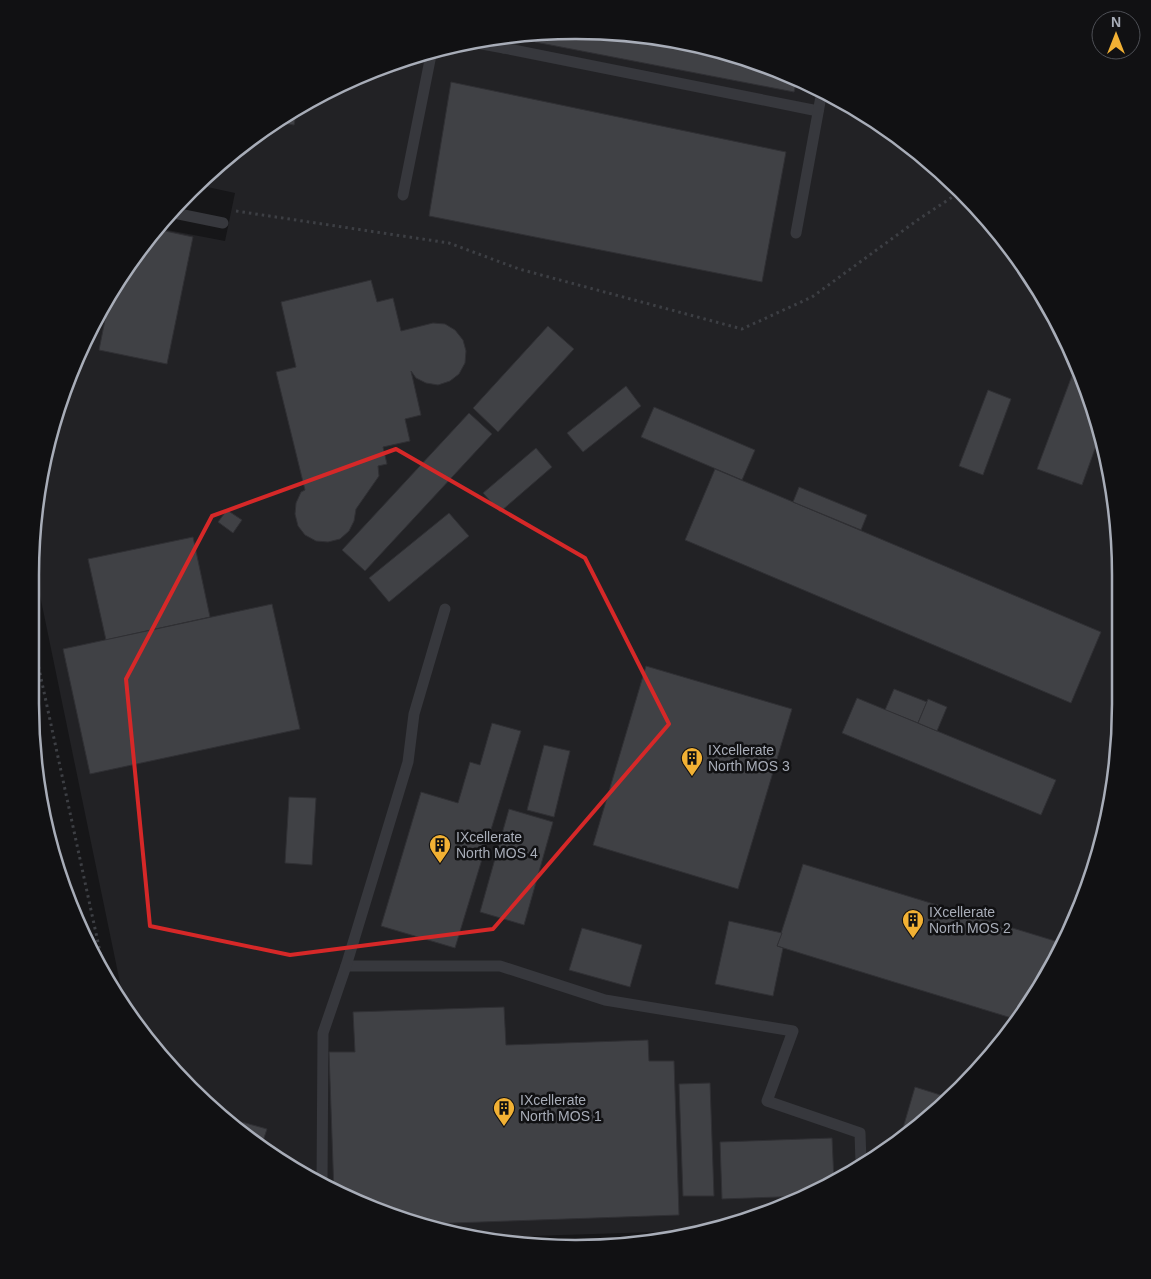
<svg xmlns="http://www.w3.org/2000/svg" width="1151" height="1279" viewBox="0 0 1151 1279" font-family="Arial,sans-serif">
<rect width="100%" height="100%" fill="#161618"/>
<path fill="#222225" d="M540,31L647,35L751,59L848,103L935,166L1008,244L1065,334L1102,435L1120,540V739L1102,845L1065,945L1008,1036L935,1114L817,1193L718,1230L467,1238L334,1193L243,1136L143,1036L125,1007L36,576L40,469L59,400L103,303L157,228L225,241L235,193L198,185L244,143L334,86L435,49Z"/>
<g fill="#404145" stroke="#303034">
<path d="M540,31L647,35L751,59L797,80L794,92L535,42L536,32Z"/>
<path d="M451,82L786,152L762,282L429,216Z"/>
<path d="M297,109L294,125L277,122Z"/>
<path d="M911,148L928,160L909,155Z"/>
<path d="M156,229L193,237L167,364L99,350L107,310L100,309L103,303Z"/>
<path d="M371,280L377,302L393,298L401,331L433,323L445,324L455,330L463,340L466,351L465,363L459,374L450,381L438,385L426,383L416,378L411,371L421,415L405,419L410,441L383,447L387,464L378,466L379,476L356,509L354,521L349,531L340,539L328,542L316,541L305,535L298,526L295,514L296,503L301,492L305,490L276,372L296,367L281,302Z"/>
<path d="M548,326L574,349L498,432L473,408Z"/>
<path d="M1076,365L1101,432L1082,485L1037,469Z"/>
<path d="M626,386L641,406L583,452L567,433Z"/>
<path d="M988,390L1011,399L983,475L959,466Z"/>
<path d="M654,407L755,450L742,480L641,437Z"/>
<path d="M469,413L492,434L365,571L342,550Z"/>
<path d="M536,448L552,467L500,512L483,493Z"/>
<path d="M715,469L1101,632L1071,703L685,540Z"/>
<path d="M799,487L867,515L861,530L793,502Z"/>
<path d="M227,510L242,520L233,533L218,522Z"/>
<path d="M449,513L469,536L389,602L369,578Z"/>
<path d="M193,537L210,617L106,640L88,559Z"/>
<path d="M272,604L300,729L90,774L63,649Z"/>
<path d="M646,666L792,709L738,889L593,845Z"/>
<path d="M894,689L927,702L918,723L885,710Z"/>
<path d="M857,698L1056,780L1041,815L842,733Z"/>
<path d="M928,699L947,707L937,731L918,723Z"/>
<path d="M492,723L521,731L455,948L381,926L421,792L458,803L470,762L480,765Z"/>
<path d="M544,745L570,751L554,817L527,810Z"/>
<path d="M289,797L316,798L312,865L285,863Z"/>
<path d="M509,809L553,822L524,925L480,912Z"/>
<path d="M803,864L1065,944L1018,1020L894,982L777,946Z"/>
<path d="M729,921L782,933L777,946L783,948L773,996L715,984Z"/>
<path d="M582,928L642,945L630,987L569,970Z"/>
<path d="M504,1007L506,1045L648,1040L649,1061H674L679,1215L425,1224L334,1193L329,1052H355L353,1012Z"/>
<path d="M710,1083L714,1196H683L679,1084Z"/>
<path d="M915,1087L950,1098L935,1114L911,1130L903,1128Z"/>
<path d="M224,1117L267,1129L261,1147L243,1136Z"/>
<path d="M832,1138L834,1181L817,1193L807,1196L722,1199L720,1142Z"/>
</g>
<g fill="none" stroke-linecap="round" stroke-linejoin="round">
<g stroke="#3d3f44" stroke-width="3" stroke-dasharray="2.5 4" stroke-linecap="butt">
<path d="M236,211L449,243L519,269L742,329L812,297L919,219L960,192"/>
<path d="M33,641L105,975"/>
</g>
<g stroke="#37383d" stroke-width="11">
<path d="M506,37L504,48L818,111"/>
<path d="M471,42L504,48"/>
<path d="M403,195L432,50"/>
<path d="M169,212L223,223"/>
<path d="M796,233L822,91"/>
<path d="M346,966H500L605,1000L793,1031L767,1101L860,1133L861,1163"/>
<path d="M322,1185L323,1033L346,966L408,762L414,714L445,609"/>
</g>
</g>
<path fill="none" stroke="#d62828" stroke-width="4" stroke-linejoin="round" d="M396,449L585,558L669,724L493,929L290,955L150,926L126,679L212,516Z"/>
<defs>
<g id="building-pin" transform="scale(1.125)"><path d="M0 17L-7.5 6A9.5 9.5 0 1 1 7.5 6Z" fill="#f2b134" stroke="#111113"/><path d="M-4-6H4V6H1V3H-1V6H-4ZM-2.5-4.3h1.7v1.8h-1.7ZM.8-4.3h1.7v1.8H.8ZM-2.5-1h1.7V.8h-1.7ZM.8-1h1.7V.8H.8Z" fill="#111"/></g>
</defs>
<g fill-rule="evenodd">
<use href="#building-pin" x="692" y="758"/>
<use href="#building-pin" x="440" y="845"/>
<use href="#building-pin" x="913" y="920"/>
<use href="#building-pin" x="504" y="1108"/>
</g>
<g text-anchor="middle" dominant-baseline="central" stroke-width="5" stroke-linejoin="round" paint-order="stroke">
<g font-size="14" fill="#a8adb8" stroke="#111113" text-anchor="start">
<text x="708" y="750">IXcellerate<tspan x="708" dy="16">North MOS 3</tspan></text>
<text x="456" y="837">IXcellerate<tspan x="456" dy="16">North MOS 4</tspan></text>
<text x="929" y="912">IXcellerate<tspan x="929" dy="16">North MOS 2</tspan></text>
<text x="520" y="1100">IXcellerate<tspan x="520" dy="16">North MOS 1</tspan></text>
</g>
</g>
<path d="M0 0H1151V1279H0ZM575 39H576A536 536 0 0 1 1112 575V704A536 536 0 0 1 576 1240H575A536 536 0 0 1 39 704V575A536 536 0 0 1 575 39Z" fill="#111113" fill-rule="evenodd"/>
<path fill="none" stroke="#a8adb8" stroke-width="2.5" d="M575 39H576A536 536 0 0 1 1112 575V704A536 536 0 0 1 576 1240H575A536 536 0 0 1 39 704V575A536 536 0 0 1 575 39Z"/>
<g transform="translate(1116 35)"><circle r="24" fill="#111113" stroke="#4d4f55"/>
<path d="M0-4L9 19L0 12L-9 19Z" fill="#f2b134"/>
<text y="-8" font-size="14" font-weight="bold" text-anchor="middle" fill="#a8adb8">N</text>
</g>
</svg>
